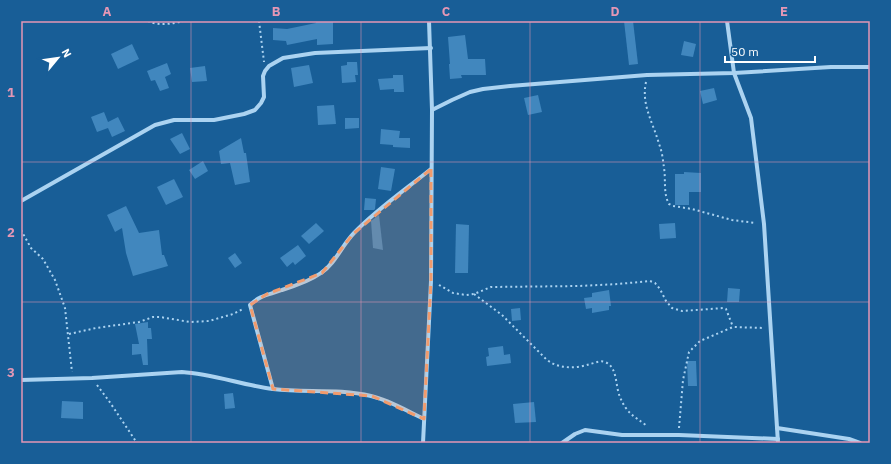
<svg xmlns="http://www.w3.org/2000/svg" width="891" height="464" viewBox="0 0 891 464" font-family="'IBM Plex Sans',sans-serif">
<rect width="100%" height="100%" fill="#185e97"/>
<g fill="#4187be">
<path d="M316,21H333V44L317,45V39L287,45L286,41L273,40V28L287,29L316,23Z"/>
<path d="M624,21H633L638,64L629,65Z"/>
<path d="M465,35L468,59H485L486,75H461L462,78L450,79L449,64H450L448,37Z"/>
<path d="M684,41L696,44L693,57L681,55Z"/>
<path d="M132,44L139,59L118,69L111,54Z"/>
<path d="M347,62H357L358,75H355L356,82L342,83L341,66L347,65Z"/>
<path d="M167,63L171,74L165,77L169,88L160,91L155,80L151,81L147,71Z"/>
<path d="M309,65L313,83L294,87L291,68Z"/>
<path d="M205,66L207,81L192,82L190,68Z"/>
<path d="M393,75H403L404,92H394V89L380,90L378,79L393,78Z"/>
<path d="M714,88L717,100L703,104L700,91Z"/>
<path d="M538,95L542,112L528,115L524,98Z"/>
<path d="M334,105L336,124L318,125L317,106Z"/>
<path d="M104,112L108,122L118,117L125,131L112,137L108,128L97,132L91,117Z"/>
<path d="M345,118H359V128L345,129Z"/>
<path d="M381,129L400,131L399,138H410V148L393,147V145L380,144Z"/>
<path d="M182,133L190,149L180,154L170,139Z"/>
<path d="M241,138L244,153H246L250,182L235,185L230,163L221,164L219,151Z"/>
<path d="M203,161L208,171L195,179L189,170Z"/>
<path d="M381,167L395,169L391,191L378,189Z"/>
<path d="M684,172L701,173V192H689V205H675V174H684Z"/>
<path d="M174,179L183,197L166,205L157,187Z"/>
<path d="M365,198L376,199L375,209L374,210H364Z"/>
<path d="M126,206L139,233L159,230L162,255H164L168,266L133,276L126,253L122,228L115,232L107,215Z"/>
<path d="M379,215L383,250L373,248L371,221Z"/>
<path d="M316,223L324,231L309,244L301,236Z"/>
<path d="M675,223L676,238L660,239L659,224Z"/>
<path d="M456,224L469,225L468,273H455Z"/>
<path d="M298,245L306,256L295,265L293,262L287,267L280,258Z"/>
<path d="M235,253L242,263L235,268L228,258Z"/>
<path d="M728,288L740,289L739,302H727Z"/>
<path d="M609,290L611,306H609V310L592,313V308L586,309L584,298L592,297V293Z"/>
<path d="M520,308L521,320L512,321L511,309Z"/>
<path d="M148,322V328H151L152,339H147L148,365H143L141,354L132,355V344H139L135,324Z"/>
<path d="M503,346L504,355L510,354L511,363L487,366L486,357L489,356L488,348Z"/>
<path d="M687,361H696L697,386H688Z"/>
<path d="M233,393L235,408L225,409L224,394Z"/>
<path d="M62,401L83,402V419L61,418Z"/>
<path d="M534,402L536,422L515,423L513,404Z"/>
</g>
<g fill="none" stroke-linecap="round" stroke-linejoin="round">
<g stroke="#abd3f1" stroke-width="2" stroke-dasharray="2 3" stroke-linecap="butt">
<path d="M148,21C157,26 173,24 183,21"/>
<path d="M259,21L264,62"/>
<path d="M646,82C641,105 653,122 659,144C662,151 663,160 664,168C666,180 663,193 669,204L673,206L692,209L732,220L756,223"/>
<path d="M21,230L31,248L43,259L55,280L65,308L72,372"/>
<path d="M439,285L453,293L466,295L474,294L491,287L579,286L618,284L650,281L655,283L660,289L666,301L672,308L682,311L724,308L726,309L733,327"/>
<path d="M474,294L502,315L546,359C557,369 576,369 590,364C595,363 600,360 605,362C618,367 615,386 620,397C627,414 634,416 647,426"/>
<path d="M69,334L96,328L139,322L153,317H160L190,322L209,321L233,314L243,309"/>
<path d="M97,385L109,401L137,443"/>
<path d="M679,428L683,380L689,352L700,341L733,327L764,328"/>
</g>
<g stroke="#abd3f1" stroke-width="4">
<path d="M727,21L734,73L751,118L764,224L778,443"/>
<path d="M432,110L452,100L470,92L483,89L510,86L647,75L734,73L831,67H870"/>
<path d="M21,201L155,125L174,120H214L244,114L255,110L261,103L264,97L263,76L265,71L269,66L283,58L315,53L431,48"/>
<path d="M21,380L92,378L182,372C213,374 242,385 273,389C305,393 338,388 371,396C389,400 407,411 424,419"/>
<path d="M273,389L250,305C260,295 269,295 282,290C295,286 310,281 321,273C336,263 342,245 354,233C377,209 405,190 431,169"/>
<path d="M777,428L849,439L860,443"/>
<path d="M423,443L431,281L432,110L429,21"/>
<path d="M562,443L575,434L585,430L622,435H679L778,439"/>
</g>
</g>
<path fill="#f19b6d" fill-opacity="0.2" stroke="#f19b6d" stroke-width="3" stroke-dasharray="8 5" stroke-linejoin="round" d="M431,169V281L424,419L372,396L273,389L250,305L267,294L322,273L353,234Z"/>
<path fill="none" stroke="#e497b5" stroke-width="1" stroke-opacity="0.55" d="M191,21V443M361,21V443M530,21V443M700,21V443M21,162H870M21,302H870"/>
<rect width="891" height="464" fill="none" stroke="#185e97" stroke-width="44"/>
<g transform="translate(58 58) rotate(61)" stroke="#185e97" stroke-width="3" paint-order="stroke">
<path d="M0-3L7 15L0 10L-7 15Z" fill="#ffffff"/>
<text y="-6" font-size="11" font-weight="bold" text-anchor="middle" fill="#ffffff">N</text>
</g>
<path d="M725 56v6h90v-6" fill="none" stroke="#ffffff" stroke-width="2"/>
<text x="731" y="56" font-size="12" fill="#ffffff" stroke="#185e97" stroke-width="3" paint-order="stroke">50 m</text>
<rect x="22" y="22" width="847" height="420" fill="none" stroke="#e497b5" stroke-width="1.5"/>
<g font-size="13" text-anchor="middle" font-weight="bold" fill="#e497b5">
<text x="107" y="16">A</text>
<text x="276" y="16">B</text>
<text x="446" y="16">C</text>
<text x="615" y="16">D</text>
<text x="784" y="16">E</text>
<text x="11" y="97">1</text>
<text x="11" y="237">2</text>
<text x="11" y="377">3</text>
</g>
</svg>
